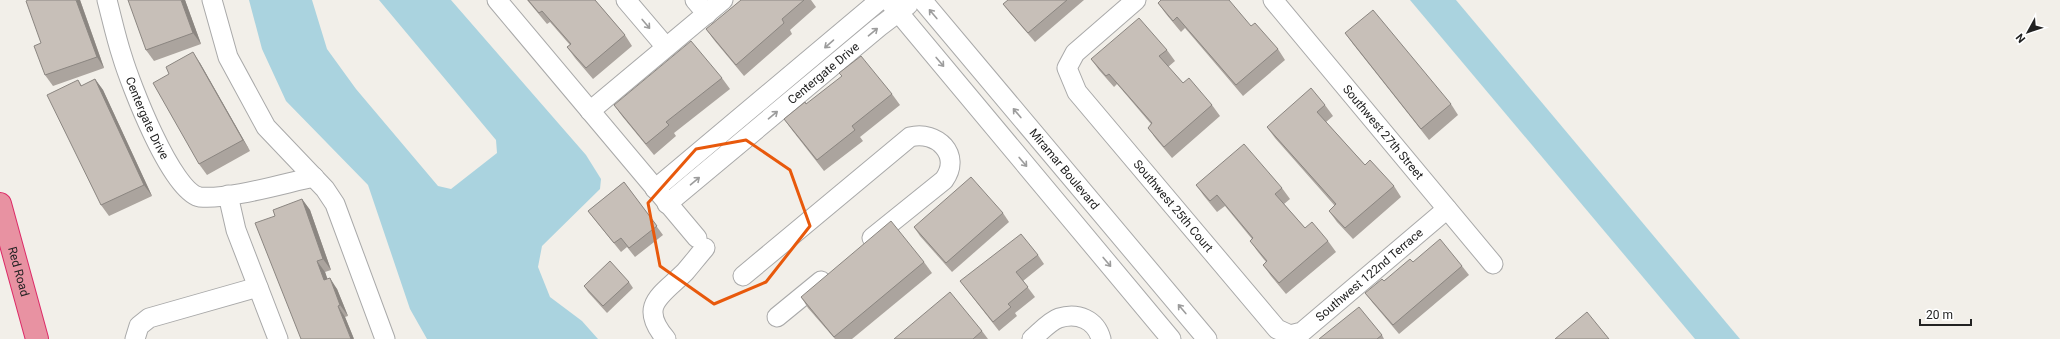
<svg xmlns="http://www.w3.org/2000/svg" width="2060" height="339" viewBox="0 0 2060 339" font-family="Roboto,sans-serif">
<rect width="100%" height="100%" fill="#f2efe9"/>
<g fill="#aad3df">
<path d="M249,0H312L327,49L356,89L438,186L451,189L497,153L496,140L379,0H451L586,155L601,179L600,189L542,246L538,267L550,297L582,321L598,339H427L410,309L368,185L286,101L262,49Z"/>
<path d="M1410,0H1456L1740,339H1695Z"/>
</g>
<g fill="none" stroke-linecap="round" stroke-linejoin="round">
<g stroke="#a9a9a9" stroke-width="21">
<g id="minor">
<path id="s1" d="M107,0C112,19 116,38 122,56C130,83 172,193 200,197C228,200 285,183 314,177"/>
<path d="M212,0L228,57L266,127L325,189L335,204L385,339"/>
<path d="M497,0L697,238"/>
<path d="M626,0L666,47"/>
<path d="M695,0L707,14"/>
<path d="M888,0L1171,339"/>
<path id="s2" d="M922,0L1207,339"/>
<path id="s3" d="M1136,0L1075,53L1067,68L1077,92L1277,329L1290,335L1302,332L1447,209"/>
<path id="s4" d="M1273,0L1493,264"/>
<path d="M590,111L723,0"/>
<path d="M655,189L880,0"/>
<path d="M228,195L236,230L278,339"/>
<path id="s5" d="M667,204L879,27L908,5"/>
<path d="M743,276L910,137C937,130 962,155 944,180L872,238"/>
<path d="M777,317L821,281"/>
<path d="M135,339L139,326L149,318L258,287"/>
<path d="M666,339C637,305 662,295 685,272C692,264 698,256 705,248"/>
<path d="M1032,339C1040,332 1050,321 1059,318C1078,312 1096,320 1101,339"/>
</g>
</g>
<g stroke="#dc2a67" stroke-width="24">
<g id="highway">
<path id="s6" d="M0,204L37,339"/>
</g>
</g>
<use href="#minor" stroke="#fff" stroke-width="19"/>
<use href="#highway" stroke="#e892a2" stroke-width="22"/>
</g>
<g fill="#aba49e">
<path d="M80,0L104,68L53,86L45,75L41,43Z"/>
<path d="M185,0L201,44L154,61L146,50Z"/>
<path d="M527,0H595L625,35L632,46L593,79L575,58L567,47L570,45L550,22L547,24Z"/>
<path d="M741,0H811L816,7L790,30L792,34L744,76L714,40L706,29Z"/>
<path d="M1008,0H1084L1035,42L1010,13L1003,4Z"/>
<path d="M1158,3L1251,26L1278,49L1285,60L1243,96L1185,28L1181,32L1166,14Z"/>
<path d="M1345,33L1451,104L1458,115L1429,140L1353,44Z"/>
<path d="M1167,50L1175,61L1168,67L1183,83L1212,105L1220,116L1172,158L1156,139L1148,128L1151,124L1117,84L1114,87L1099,70L1091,59Z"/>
<path d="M200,63L250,151L207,175L199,164Z"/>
<path d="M722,78L730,89L674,133L676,136L654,155L622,116L614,105Z"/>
<path d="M95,79L103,90L152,196L109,216L101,205L78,80L82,86Z"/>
<path d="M892,94L900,105L860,137L863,141L824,171L792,130L784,119L806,104Z"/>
<path d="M1325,105L1333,116L1326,122L1365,165L1394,186L1401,197L1353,239L1337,222L1329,211L1335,206L1275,138L1267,127Z"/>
<path d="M624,182L663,235L635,257L627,247L621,252L595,220L588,211Z"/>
<path d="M1196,185L1282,188L1290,199L1284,204L1305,228L1328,241L1336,252L1286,294L1271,276L1263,265L1266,262L1258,252L1250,241L1252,239L1225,206L1217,212L1204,196Z"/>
<path d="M302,199L310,210L331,270L325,272L327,279L337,289L348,316L345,317L354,339L275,216Z"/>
<path d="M1003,213L1009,222L952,272L920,236L914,227Z"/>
<path d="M1038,255L1044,264L1023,281L1035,297L1015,313L1017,316L999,331L967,290L960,281Z"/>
<path d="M924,262L932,273L852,339H835L808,308L801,297Z"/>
<path d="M1413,262L1462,266L1469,275L1399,334L1372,302L1365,293Z"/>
<path d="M629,282L633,288L607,313L588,292L584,286Z"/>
<path d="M982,331L988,339H894Z"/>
<path d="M1382,335L1384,339H1319Z"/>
</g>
<g fill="#8b8681">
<path d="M76,0H80L104,68L97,57Z"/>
<path d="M181,0H185L201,44L193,33Z"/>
<path d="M193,52L200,63L250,151L243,140Z"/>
<path d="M95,79L103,90L152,196L144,185Z"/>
<path d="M302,199L310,210L331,270L323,259Z"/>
<path d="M317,261L325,272L332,291L324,280Z"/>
<path d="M330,278L337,289L348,316L340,305Z"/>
<path d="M338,306L345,317L354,339H351Z"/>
</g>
<g fill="#c7bfb8" stroke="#8b8681">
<path d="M28,0H76L97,57L45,75L34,46L41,43L26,1Z"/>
<path d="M128,0H181L193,33L146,50Z"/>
<path d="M528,0H595L625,35L586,68L567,47L571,44L542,11L539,13Z"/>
<path d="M741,0H804L782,19L784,23L736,65L706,29Z"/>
<path d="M1008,0H1067L1028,33L1003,4Z"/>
<path d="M1161,0H1229L1251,26L1255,23L1278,49L1236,85L1177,17L1173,21L1158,3Z"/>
<path d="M1373,10L1451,104L1421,129L1345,33Z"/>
<path d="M1139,18L1167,50L1159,56L1183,83L1189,78L1212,105L1164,147L1148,128L1152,123L1109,74L1106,76L1091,59Z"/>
<path d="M691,41L722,78L666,122L669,125L646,144L614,105Z"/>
<path d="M193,52L243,140L199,164L153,83L169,74L166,67Z"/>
<path d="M861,56L892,94L852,126L855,130L817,160L784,119L805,102L806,104L842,76L839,73Z"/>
<path d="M95,79L144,185L101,205L47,95L78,80L81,86Z"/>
<path d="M1311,88L1325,105L1317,112L1365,165L1370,160L1394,186L1345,228L1329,211L1336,204L1267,127Z"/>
<path d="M1244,144L1282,188L1275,194L1305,228L1312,222L1328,241L1279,283L1263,265L1267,261L1250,241L1253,238L1217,195L1210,201L1196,185Z"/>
<path d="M971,177L1003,213L946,263L914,227Z"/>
<path d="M624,182L657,226L629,248L621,238L614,243L588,211Z"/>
<path d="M302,199L323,259L317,261L324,280L330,278L340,305L338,306L351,339H301L255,223L275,216L273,210Z"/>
<path d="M891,221L924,262L834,337L801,297Z"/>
<path d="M1021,234L1038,255L1016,272L1028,287L1008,304L1011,307L993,322L960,281Z"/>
<path d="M1440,239L1462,266L1393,325L1365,293L1382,279L1384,281L1410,259L1413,262Z"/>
<path d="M610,261L629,282L603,306L584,286Z"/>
<path d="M950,292L982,331L973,339H894Z"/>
<path d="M1359,307L1382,335L1377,339H1319Z"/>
<path d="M1587,312L1609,339H1555Z"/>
</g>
<defs><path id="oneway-shaft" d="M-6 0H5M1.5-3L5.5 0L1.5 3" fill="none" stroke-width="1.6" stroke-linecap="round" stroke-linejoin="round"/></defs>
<g stroke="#9c9c9c">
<use href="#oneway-shaft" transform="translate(933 14) rotate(-130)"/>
<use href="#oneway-shaft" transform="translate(646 24) rotate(50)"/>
<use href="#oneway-shaft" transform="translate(873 32) rotate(-40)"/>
<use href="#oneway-shaft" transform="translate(829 44) rotate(139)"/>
<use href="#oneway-shaft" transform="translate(940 62) rotate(50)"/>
<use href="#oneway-shaft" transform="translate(1017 113) rotate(-130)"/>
<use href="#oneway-shaft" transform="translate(773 115) rotate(-40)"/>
<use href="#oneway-shaft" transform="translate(1023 162) rotate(50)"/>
<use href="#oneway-shaft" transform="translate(695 181) rotate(-40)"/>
<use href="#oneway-shaft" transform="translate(1107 262) rotate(50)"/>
<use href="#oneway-shaft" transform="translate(1182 309) rotate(-130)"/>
</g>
<path fill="none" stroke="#e8590c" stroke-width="3" stroke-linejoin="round" d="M746,140L790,170L810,226L766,282L714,304L660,266L648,203L696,149Z"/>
<g text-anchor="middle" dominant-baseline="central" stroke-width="3" stroke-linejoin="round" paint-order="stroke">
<g font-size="12" fill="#222" stroke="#fff">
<text stroke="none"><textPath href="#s5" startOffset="204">Centergate Drive</textPath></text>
<text stroke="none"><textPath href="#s1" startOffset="125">Centergate Drive</textPath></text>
<text stroke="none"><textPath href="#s4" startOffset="172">Southwest 27th Street</textPath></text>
<text stroke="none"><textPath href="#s2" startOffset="221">Miramar Boulevard</textPath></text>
<text stroke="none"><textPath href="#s3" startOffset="273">Southwest 25th Court</textPath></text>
<text stroke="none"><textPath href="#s6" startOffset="70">Red Road</textPath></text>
<text stroke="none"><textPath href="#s3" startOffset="549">Southwest 122nd Terrace</textPath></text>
</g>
</g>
<g transform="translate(2028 32) rotate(230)" stroke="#ffffff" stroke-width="3" paint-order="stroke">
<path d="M0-3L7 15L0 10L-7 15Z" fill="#222222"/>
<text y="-6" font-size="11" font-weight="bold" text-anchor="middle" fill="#222222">N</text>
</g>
<path d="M1920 319v6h51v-6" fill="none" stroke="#222222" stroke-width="2"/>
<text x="1926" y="319" font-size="12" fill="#222222" stroke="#ffffff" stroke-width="3" paint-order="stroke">20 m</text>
</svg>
